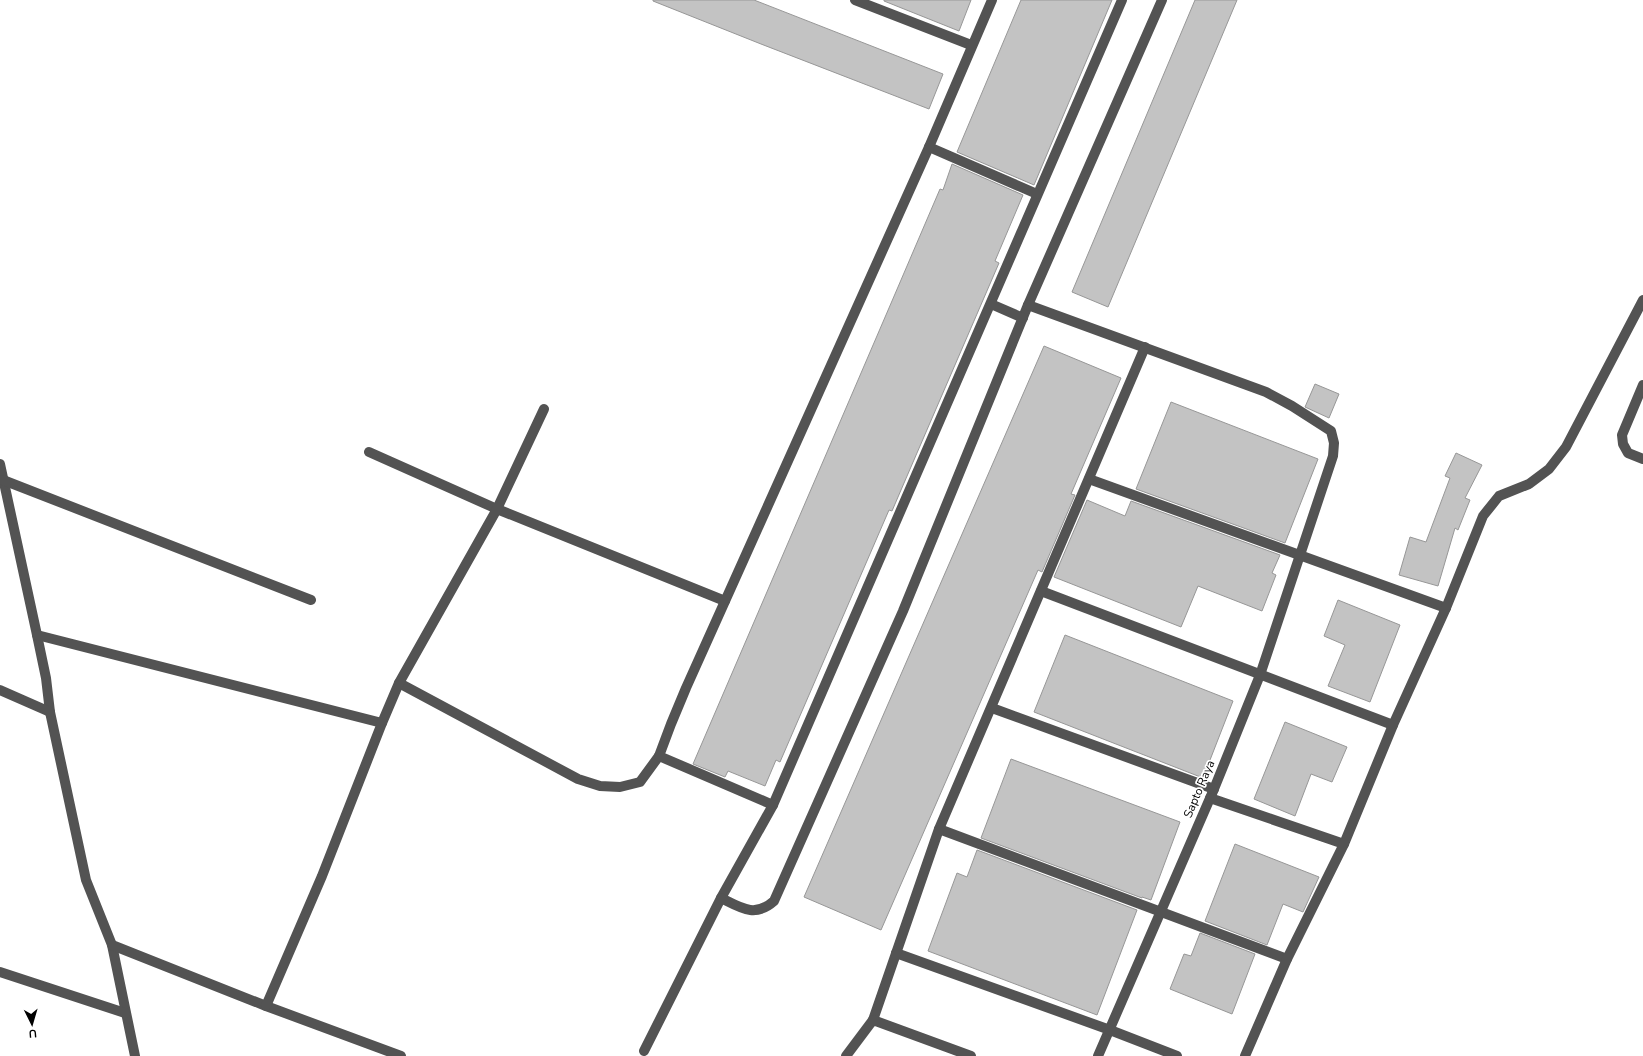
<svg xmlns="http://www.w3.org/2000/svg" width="1643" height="1056" viewBox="0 0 1643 1056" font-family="'Nunito Sans',sans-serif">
<rect width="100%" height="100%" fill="#fff"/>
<g fill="#c3c3c3" stroke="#979797">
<path d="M653,0H754L943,74L929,109L761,44L653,1Z"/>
<path d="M884,0H971L959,31L884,1Z"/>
<path d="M1021,0H1112L1034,185L957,152Z"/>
<path d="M1195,0H1237L1108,307L1072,292Z"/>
<path d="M952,164L1023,195L995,261L999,263L901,490L892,511L889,510L780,762L776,760L765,786L728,771L725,777L693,764L898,287L940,189L943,190Z"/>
<path d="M1044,346L1121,378L1071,494L1075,495L1042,572L1038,570L881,930L804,897Z"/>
<path d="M1315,384L1339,394L1329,418L1305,407Z"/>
<path d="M1171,402L1318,459L1285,543L1136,489Z"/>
<path d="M1456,453L1482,465L1465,498L1470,500L1458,530L1455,528L1438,586L1399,575L1410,537L1426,542L1450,478L1445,476Z"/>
<path d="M1087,500L1125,516L1131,501L1280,555L1272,573L1276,575L1262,611L1198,586L1181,627L1054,577Z"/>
<path d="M1338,600L1400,625L1370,702L1328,686L1345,645L1324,636Z"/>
<path d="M1065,635L1233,701L1203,778L1034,712Z"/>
<path d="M1285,722L1347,747L1332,782L1311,774L1295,816L1254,799Z"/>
<path d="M1011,759L1180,822L1151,900L1142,897V898L981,838Z"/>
<path d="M1235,844L1319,877L1303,912L1283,904L1267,945L1205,921Z"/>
<path d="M977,850L1137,910L1097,1015L928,951L957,873L967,877Z"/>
<path d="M1200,933L1255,954L1232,1014L1170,989L1184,954L1191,956Z"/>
</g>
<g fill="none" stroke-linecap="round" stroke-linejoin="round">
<g stroke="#535353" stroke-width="10">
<path d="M855,0L971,45"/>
<path d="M1122,0L773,805L721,898C741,908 755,918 774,901L903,611L1028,305L1162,0"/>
<path d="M929,147L1037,194"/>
<path d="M991,304L1023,318"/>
<path d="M1028,305L1266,392L1292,406L1331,431L1334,443L1333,456L1260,675L1214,789L1098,1056"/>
<path d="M1643,385L1622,435L1623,444L1628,453L1643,459"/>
<path d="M369,452L497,509L725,601"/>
<path d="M0,464L37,635L46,678L50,712L86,880L112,945L135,1056"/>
<path d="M1089,479L1446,608"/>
<path d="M3,480L311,600"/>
<path d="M1041,591L1393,725"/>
<path d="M37,635L382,723"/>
<path d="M399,683L578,779L600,786L620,787L640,782L659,756"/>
<path d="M0,690L50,712"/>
<path d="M992,708L1214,789"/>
<path d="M1210,798L1344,844"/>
<path d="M773,805L659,756L671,724L686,688L929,147L992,0"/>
<path d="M939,829L1287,959"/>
<path d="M112,945L266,1006L401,1056"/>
<path d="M896,953L1110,1030L1177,1056"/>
<path d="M0,972L125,1013"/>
<path d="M266,1006L322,876L382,723L399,683L497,509L544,409"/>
<path d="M873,1020L939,829L1145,347"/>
<path d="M644,1051L721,898"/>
<path d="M846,1056L873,1020L971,1056"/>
<path d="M1245,1056L1287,959L1344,844L1393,725L1446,608L1483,516L1499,496L1529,484L1549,469L1566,447L1643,300"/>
</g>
</g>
<g text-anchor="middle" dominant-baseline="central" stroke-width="3.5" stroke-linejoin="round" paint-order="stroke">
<g font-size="12" fill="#000" stroke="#fff">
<text transform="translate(1199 789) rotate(-67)">Sapto Raya</text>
</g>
</g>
<g transform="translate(32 1024) rotate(175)" stroke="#ffffff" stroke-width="3" paint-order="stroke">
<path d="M0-3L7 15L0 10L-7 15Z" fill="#000000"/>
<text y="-6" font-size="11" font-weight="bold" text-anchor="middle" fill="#000000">U</text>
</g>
</svg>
